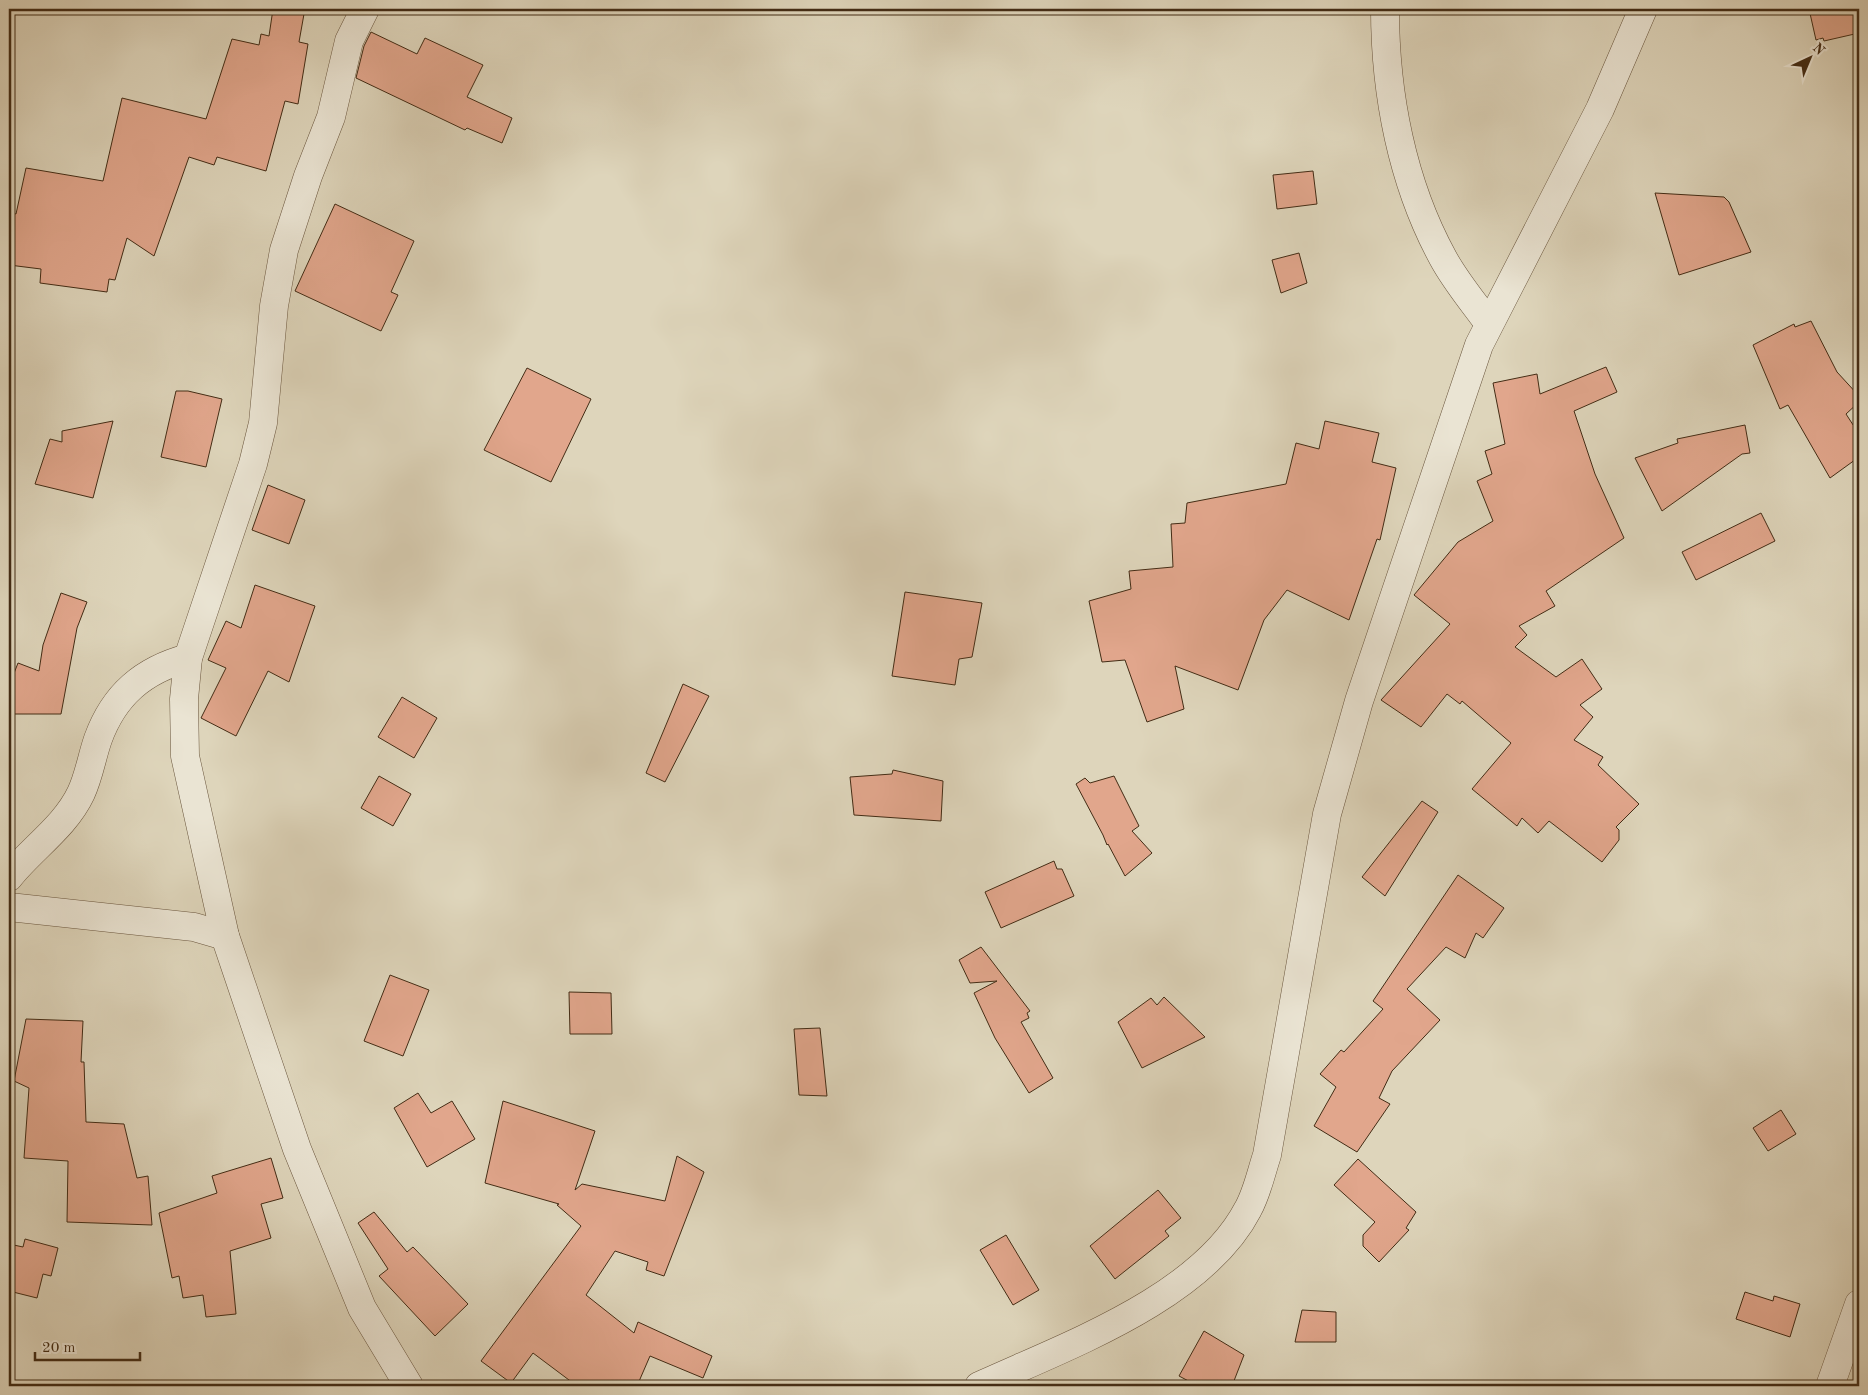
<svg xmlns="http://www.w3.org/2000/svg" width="1868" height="1395" viewBox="0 0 1868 1395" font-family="'Old Standard TT',serif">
<rect width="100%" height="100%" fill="#ded5bb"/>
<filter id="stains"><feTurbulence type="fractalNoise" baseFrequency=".004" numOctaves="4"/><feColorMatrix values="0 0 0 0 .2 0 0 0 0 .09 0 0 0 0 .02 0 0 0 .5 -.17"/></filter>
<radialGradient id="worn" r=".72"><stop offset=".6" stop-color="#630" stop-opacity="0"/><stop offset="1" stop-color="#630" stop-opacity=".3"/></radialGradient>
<g fill="#e1a68c" stroke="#432c15">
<path d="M273,9L304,14L299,42L308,44L298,104L285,101L266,171L217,157L214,165L189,157L154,256L127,238L115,280L109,279L107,292L40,283L41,269L9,265V212L16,214L26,168L103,181L122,98L206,119L232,39L259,45L261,34L269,36Z"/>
<path d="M1809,9H1859V33L1824,41L1823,38L1816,40Z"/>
<path d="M371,32L417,54L425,38L483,65L467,97L512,118L502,143L467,128L465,130L356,78L364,46Z"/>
<path d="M1313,171L1317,204L1277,209L1273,175Z"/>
<path d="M1655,193L1724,197L1729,202L1751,252L1679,275Z"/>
<path d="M335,204L414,241L391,292L398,295L381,331L295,291Z"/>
<path d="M1299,253L1307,283L1281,293L1272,260Z"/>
<path d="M1811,321L1837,372L1859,396V402L1846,414L1859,434V457L1830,478L1788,405L1780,409L1753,345L1794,324L1795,327Z"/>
<path d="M1606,367L1617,392L1574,411L1595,474L1624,538L1546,591L1555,606L1519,626L1527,635L1515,647L1556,677L1582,659L1602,689L1580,705L1593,717L1574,740L1603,757L1598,765L1639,804L1616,827L1619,830V840L1602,862L1549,821L1538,833L1522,818L1517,826L1472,789L1511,743L1462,701L1460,704L1447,694L1421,727L1381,700L1450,624L1414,595L1458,542L1493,521L1477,481L1492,474L1485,451L1505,444L1493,383L1537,374L1540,394Z"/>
<path d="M527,368L591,399L551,482L484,450Z"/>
<path d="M176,391H188L222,399L206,467L161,457Z"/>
<path d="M113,421L93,498L35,484L50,439L62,442V431Z"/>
<path d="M1325,421L1379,433L1372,462L1396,468L1380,540L1377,539L1349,620L1287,590L1264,620L1238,690L1175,666L1184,709L1147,722L1125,660L1102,662L1089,601L1131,589L1129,571L1173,567L1171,524L1185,523L1187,503L1286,484L1296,443L1319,449Z"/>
<path d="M1745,425L1750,453L1742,454L1662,511L1635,458L1678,443L1677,439Z"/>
<path d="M268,485L305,500L289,544L252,530Z"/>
<path d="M1761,513L1775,541L1696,580L1682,552Z"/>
<path d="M255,585L315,606L289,682L268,671L236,736L201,718L226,668L208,660L226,621L241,628Z"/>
<path d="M905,592L982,603L972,657L959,659L955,685L892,676Z"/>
<path d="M61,593L87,602L77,628L61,714H9V686L18,663L39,671L43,645Z"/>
<path d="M683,684L709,696L665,782L646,773Z"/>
<path d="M402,697L437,718L414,758L378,737Z"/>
<path d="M893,770L943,781L941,821L854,815L850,777L892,774Z"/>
<path d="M379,776L411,794L393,826L361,808Z"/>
<path d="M1114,776L1139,826L1132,831L1152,853L1125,876L1108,844L1107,845L1103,835L1076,784L1085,778L1090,783Z"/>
<path d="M1422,801L1438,812L1385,896L1362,877Z"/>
<path d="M1054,861L1057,869H1062L1074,896L1001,928L985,892Z"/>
<path d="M1458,875L1504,908L1483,938L1476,933L1465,958L1446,947L1407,989L1440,1020L1392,1071L1379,1098L1390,1104L1357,1152L1314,1126L1336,1087L1320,1074L1341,1050L1344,1052L1383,1009L1373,1001Z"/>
<path d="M981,947L1030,1011L1027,1013L1029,1018L1021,1022L1053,1078L1029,1093L995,1038L974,993L997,981L970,983L959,960Z"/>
<path d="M390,975L429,990L403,1056L364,1041Z"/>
<path d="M569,992L611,993L612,1034H570Z"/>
<path d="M1164,997L1205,1037L1142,1068L1118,1022L1151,998L1157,1005Z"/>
<path d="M26,1019L83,1021L81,1062H84L86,1122L124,1124L137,1178L148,1176L152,1225L67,1222L68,1161L24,1158L29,1088L14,1081Z"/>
<path d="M820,1028L827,1096L799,1095L794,1029Z"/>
<path d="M418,1093L431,1113L452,1101L475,1139L427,1167L394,1108Z"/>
<path d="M503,1101L595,1131L575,1190L582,1184L665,1201L677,1156L704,1172L664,1276L646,1270L648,1262L615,1251L586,1295L634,1333L638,1322L712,1356L703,1378L650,1356L637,1386H577L533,1353L511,1383L481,1361L581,1226L557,1205L559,1204L485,1183Z"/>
<path d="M1781,1110L1796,1134L1768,1151L1753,1128Z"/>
<path d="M271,1158L283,1198L261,1204L271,1238L230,1251L236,1314L206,1317L203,1295L183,1298L179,1276L172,1278L159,1213L217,1193L212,1176Z"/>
<path d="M1358,1159L1416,1212L1406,1228L1409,1230L1379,1262L1363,1246V1235L1375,1222L1334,1185Z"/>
<path d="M1158,1190L1181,1218L1165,1231L1169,1236L1115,1279L1090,1246Z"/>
<path d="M374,1212L407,1252L413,1247L468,1304L435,1336L379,1276L388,1269L358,1223Z"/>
<path d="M1006,1235L1039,1290L1013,1305L980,1250Z"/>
<path d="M25,1239L58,1248L51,1276L43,1274L37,1298L9,1291V1244L23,1247Z"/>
<path d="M1745,1292L1773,1301L1774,1296L1800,1304L1790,1337L1736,1319Z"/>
<path d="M1302,1310L1336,1312V1342H1295Z"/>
<path d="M1204,1331L1244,1355L1232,1386H1198L1179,1376Z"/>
</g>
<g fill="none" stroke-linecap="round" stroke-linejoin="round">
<g stroke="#6a563e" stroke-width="29">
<g id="minor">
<path d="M365,9L349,41L331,117L308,176L284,250L274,306L263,423L253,464L188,658L184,699L185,756L225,936L297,1149L362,1308L409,1386"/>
<path d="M1385,9C1385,94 1402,183 1443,258C1456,282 1474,303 1489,324"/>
<path d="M9,877C31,849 65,827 81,793C89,776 92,756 98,739C114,695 143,670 188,658"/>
<path d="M9,907L194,927L225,936"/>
<path d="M979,1386C1066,1346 1202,1298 1248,1209C1257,1193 1261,1173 1267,1155L1327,814L1359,701L1479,345L1600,109L1643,9"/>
<path d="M1830,1386L1859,1304"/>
</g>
</g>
<use href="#minor" stroke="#eae4d3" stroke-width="28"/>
</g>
<rect width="1868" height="1395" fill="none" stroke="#ded5bb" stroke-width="30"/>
<rect x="10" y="10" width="1848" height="1375" fill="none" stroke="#432c15" stroke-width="2.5"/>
<rect x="15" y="15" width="1838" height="1365" fill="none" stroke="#432c15"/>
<g transform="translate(1810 58) rotate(44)" stroke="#eae4d3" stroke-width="4" paint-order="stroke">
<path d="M0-4L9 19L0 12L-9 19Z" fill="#432c15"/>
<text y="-8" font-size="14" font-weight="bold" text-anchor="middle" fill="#432c15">N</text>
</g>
<path d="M35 1352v8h105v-8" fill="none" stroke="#432c15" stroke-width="2.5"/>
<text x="42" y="1352" font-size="15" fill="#432c15" stroke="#eae4d3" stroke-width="4" paint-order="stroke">20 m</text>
<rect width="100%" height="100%" filter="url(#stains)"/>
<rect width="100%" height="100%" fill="url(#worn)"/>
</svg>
